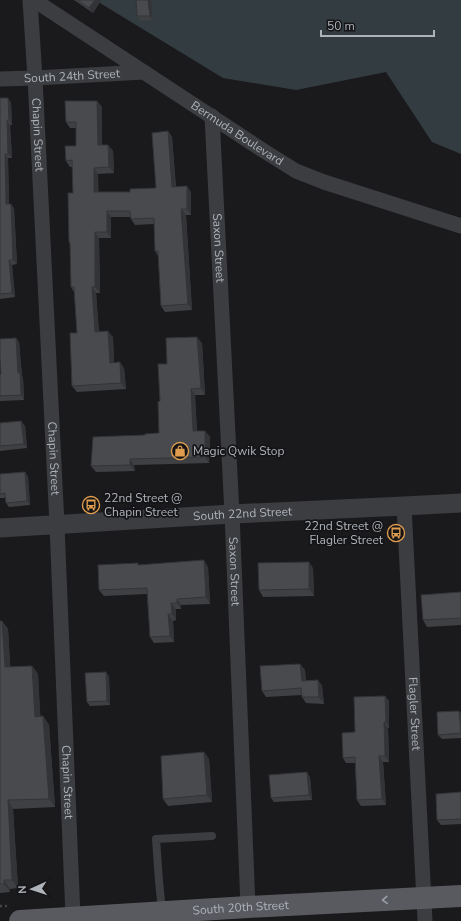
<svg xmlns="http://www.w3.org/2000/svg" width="461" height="921" viewBox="0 0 461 921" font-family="'Nunito Sans',sans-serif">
<rect width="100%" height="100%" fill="#1a1a1c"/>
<path fill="#333c41" d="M95,0H461V154L432,142L386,72L296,90L223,78Z"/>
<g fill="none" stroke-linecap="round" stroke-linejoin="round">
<path stroke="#424447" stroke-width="2.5" stroke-dasharray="2 3" stroke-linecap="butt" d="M0,906H9"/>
<path stroke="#3b3d41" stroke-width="8" d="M162,911L159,881L156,839L212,836"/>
<g stroke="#3b3d41" stroke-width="15">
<path id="s1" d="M30,0L35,78L57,525L73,917"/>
<path id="s2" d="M34,0L264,151L296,171L324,182L461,226"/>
<path id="s3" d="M0,79L35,78L144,72"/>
<path id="s4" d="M212,116L232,514L248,907"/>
<path id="s5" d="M404,506L425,921"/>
</g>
<path stroke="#3b3d41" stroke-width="19" id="s6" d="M0,528L232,514L404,506L461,503"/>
<path stroke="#585a5f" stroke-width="22" id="s7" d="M20,921L248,907L461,896"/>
</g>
<g fill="#3f4043">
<path d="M74,0H101L93,13Z"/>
<path d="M136,0H151L153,20L140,21L137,16Z"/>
<path d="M0,98H8L11,103L12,125H10L12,158H8L9,204L14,208L17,264L12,265L15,297L0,299Z"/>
<path d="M97,101L102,107V145H108L113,151L114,173L98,174V192H130L156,188L168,131L172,137L176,187L191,192V215H186L192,310L165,312L161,306L158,256L155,251L154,224L135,225L131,219V217H111V238H99L100,293H96L99,332L113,337L114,363L124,368L126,389L77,392L72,386L77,333L74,292L71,287L70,245L69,242L73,193L72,167H70L66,161L76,146V128H70L66,122Z"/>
<path d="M16,338L19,342L22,376L23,378L24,400L0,401V374H1Z"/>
<path d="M202,343L205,395H195L197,431H205L210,437L209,463L134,465L135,471L96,472L91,466L145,435L159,433L160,401L167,364Z"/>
<path d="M21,421L25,426L27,448L0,451V423Z"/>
<path d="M25,472L28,477L30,505L9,507L6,503V498H0V474Z"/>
<path d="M139,565L208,567L210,604L181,605V609H176V620L173,621L174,642L154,643L150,637L147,594L104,596L99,590Z"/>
<path d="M313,568L314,596L263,597L259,590Z"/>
<path d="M461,592V625L427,627L423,620Z"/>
<path d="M0,621H2L8,629L10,667L32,666L38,674L40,717L43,716L49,725L55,807L13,809L18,888L10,889V892L0,893Z"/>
<path d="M300,664L305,670L306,681L318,680L322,686L324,704L306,703L302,697V695L266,697L262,691Z"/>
<path d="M106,672L109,677L110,705L90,706L87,702Z"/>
<path d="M385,696L389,701V728H388L389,762H383L386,805L361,806L357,800L355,763H346L343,758L355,732Z"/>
<path d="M461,713V738L442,739L438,735Z"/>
<path d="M204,752L209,759L212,802L168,806L163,799Z"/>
<path d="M310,777L312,800L274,802L271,798Z"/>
<path d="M461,792V824L441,825L437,820Z"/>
</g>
<g fill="#333437">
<path d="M95,0H101L93,13L89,8Z"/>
<path d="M148,0H151L153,20L150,16Z"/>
<path d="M8,98L11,103L12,125L9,120Z"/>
<path d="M97,101L102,107V151L98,145Z"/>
<path d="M7,120L10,125L12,158L8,154Z"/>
<path d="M168,131L172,137L176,193L172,187Z"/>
<path d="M108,145L113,151L114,173L109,167Z"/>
<path d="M5,154L8,158L9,208L6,204Z"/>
<path d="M94,168L98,174L99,198L94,192Z"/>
<path d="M187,186L191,192V215L187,209Z"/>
<path d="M11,204L14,208L17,264L13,260Z"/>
<path d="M181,209L186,215L192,310L188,304Z"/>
<path d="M107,211L111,217V238L107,232Z"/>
<path d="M95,232L99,238L100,293L95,287Z"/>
<path d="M9,260L12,265L15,297L12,293Z"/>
<path d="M92,287L96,293L99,338L95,332Z"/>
<path d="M108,331L113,337L114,369L110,363Z"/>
<path d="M197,337L202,343L205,395L201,388Z"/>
<path d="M16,338L19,342L22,376L23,378L24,400L21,395L18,373Z"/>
<path d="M120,362L124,368L126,389L121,383Z"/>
<path d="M191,389L195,395L197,437L193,431Z"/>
<path d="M21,421L25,426L27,448L24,444Z"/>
<path d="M205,431L210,437L209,463L205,457Z"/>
<path d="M130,459L134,465L135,471L130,465Z"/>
<path d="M25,472L28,477L30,505L27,501Z"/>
<path d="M204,560L208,567L210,604L206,597Z"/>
<path d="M309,562L313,568L314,596L309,589Z"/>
<path d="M177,599L181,605V609L177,603Z"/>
<path d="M171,603L176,609V620L172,614Z"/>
<path d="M168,614L173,621L174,642L170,636Z"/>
<path d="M2,621L8,629L11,676L5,667Z"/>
<path d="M300,664L305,670L306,688L302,681Z"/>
<path d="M32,666L38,674L41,726L35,717Z"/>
<path d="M106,672L109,677L110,705L107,701Z"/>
<path d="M318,680L322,686L324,704L319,697Z"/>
<path d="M385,696L389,701V728L386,722Z"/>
<path d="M459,711L461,713V734V733Z"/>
<path d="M43,716L49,725L55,807L49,799Z"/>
<path d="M384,722L388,728L389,762L385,756Z"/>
<path d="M204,752L209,759L212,802L207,795Z"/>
<path d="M379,756L383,762L386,805L382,799Z"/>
<path d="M307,772L310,777L312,800L309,795Z"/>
<path d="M8,800L13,809L18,888L12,880Z"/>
<path d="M4,880L10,889V892L4,884Z"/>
</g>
<g fill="#494a4e" stroke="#333437">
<path d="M77,0H95L89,8Z"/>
<path d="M136,0H148L150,16H137Z"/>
<path d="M0,98H8L9,120H7L8,154H5L6,204H11L13,260H9L12,293L0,294Z"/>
<path d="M65,101H97L98,145H108L109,167L94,168V192H130V189L156,188L152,133L168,131L172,187L187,186V209H181L188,304L161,306L158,251H155L154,218L131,219L130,211H107V232H95V287H92L95,332L108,331L110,363L120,362L121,383L72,386L70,333H77L74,287H71L70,242H69L68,193H73L72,160L66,161L65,146H76V122H66Z"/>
<path d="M197,337L201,388L191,389L193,431H205V457L130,459V465L91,466L93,437L145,435V434L159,433L158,402L160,401L158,364H167L166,338Z"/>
<path d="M16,338L18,373H20L21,395L0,396V374H1L0,358V339Z"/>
<path d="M21,421L24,444L0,446V423Z"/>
<path d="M25,472L27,501L6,503L5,493L0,494V474Z"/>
<path d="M204,560L206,597L177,599V603H171L172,614H168L170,636L150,637L147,588L99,590L98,565L138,563V565Z"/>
<path d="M309,562V589L259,590L258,563Z"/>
<path d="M461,592V618L423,620L421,595Z"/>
<path d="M0,621H2L5,667L32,666L35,717L43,716L49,799L8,800L12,880H4V884H0Z"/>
<path d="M300,664L302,681L318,680L319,697H302L301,688L262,691L260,666Z"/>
<path d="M106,672L107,701L87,702L85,673Z"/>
<path d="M385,696L386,722H384L385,756H379L382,799L357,800L355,757L343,758L342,733L355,732L354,697Z"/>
<path d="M459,711L461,733L438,735L437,712Z"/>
<path d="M204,752L207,795L163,799L161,756Z"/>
<path d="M307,772L309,795L271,798L269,775Z"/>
<path d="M461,792V819L437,820L436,794Z"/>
</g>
<defs><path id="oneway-chevron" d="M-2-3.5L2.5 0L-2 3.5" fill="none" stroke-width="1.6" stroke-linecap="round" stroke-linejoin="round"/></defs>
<use stroke="#9da1a8" href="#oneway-chevron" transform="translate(385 900) rotate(177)"/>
<defs>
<g id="shop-ring" transform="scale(0.9)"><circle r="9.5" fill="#151517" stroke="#e09d4e" stroke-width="1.5"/><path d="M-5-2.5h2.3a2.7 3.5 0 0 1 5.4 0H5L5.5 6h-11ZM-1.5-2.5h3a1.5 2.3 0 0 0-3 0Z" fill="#e09d4e"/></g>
<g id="bus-ring" transform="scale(0.9)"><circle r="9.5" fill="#151517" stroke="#e09d4e" stroke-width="1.5"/><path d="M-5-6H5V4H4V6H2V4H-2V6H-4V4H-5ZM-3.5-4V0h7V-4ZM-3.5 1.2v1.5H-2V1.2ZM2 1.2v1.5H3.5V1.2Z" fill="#e09d4e"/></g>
</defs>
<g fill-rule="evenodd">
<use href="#shop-ring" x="180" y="451"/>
<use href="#bus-ring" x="91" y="505"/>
<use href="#bus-ring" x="396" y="533"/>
</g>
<g text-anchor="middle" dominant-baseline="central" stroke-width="3.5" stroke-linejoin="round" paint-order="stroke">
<g font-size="12" fill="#aeb3ba" stroke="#151517">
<text stroke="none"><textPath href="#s3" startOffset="72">South 24th Street</textPath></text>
<text stroke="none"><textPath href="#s2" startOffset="243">Bermuda Boulevard</textPath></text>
<text stroke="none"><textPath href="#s1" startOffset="135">Chapin Street</textPath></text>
<text stroke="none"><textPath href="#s4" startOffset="132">Saxon Street</textPath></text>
<text stroke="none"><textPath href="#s1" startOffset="459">Chapin Street</textPath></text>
<text stroke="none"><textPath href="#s6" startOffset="243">South 22nd Street</textPath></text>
<text stroke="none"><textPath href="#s4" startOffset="456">Saxon Street</textPath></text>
<text stroke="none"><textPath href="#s5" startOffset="208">Flagler Street</textPath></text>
<text stroke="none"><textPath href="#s1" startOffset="783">Chapin Street</textPath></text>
<text stroke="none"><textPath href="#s7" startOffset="221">South 20th Street</textPath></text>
</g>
<g font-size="12" fill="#aeb3ba" stroke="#151517" text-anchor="start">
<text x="193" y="451">Magic Qwik Stop</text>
<text x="104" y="498">22nd Street @<tspan x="104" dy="14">Chapin Street</tspan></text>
<text x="383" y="526" text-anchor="end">22nd Street @<tspan x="383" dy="14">Flagler Street</tspan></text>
</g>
</g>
<g transform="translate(32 889) rotate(267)" stroke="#151517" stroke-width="3" paint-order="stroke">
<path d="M0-3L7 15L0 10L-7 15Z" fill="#aeb3ba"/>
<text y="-6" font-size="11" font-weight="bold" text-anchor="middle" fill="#aeb3ba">N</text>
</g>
<path d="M321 30v6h113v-6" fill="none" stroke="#aeb3ba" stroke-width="2"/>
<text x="327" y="30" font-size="12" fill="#aeb3ba" stroke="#151517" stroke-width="3" paint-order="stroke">50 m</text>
</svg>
